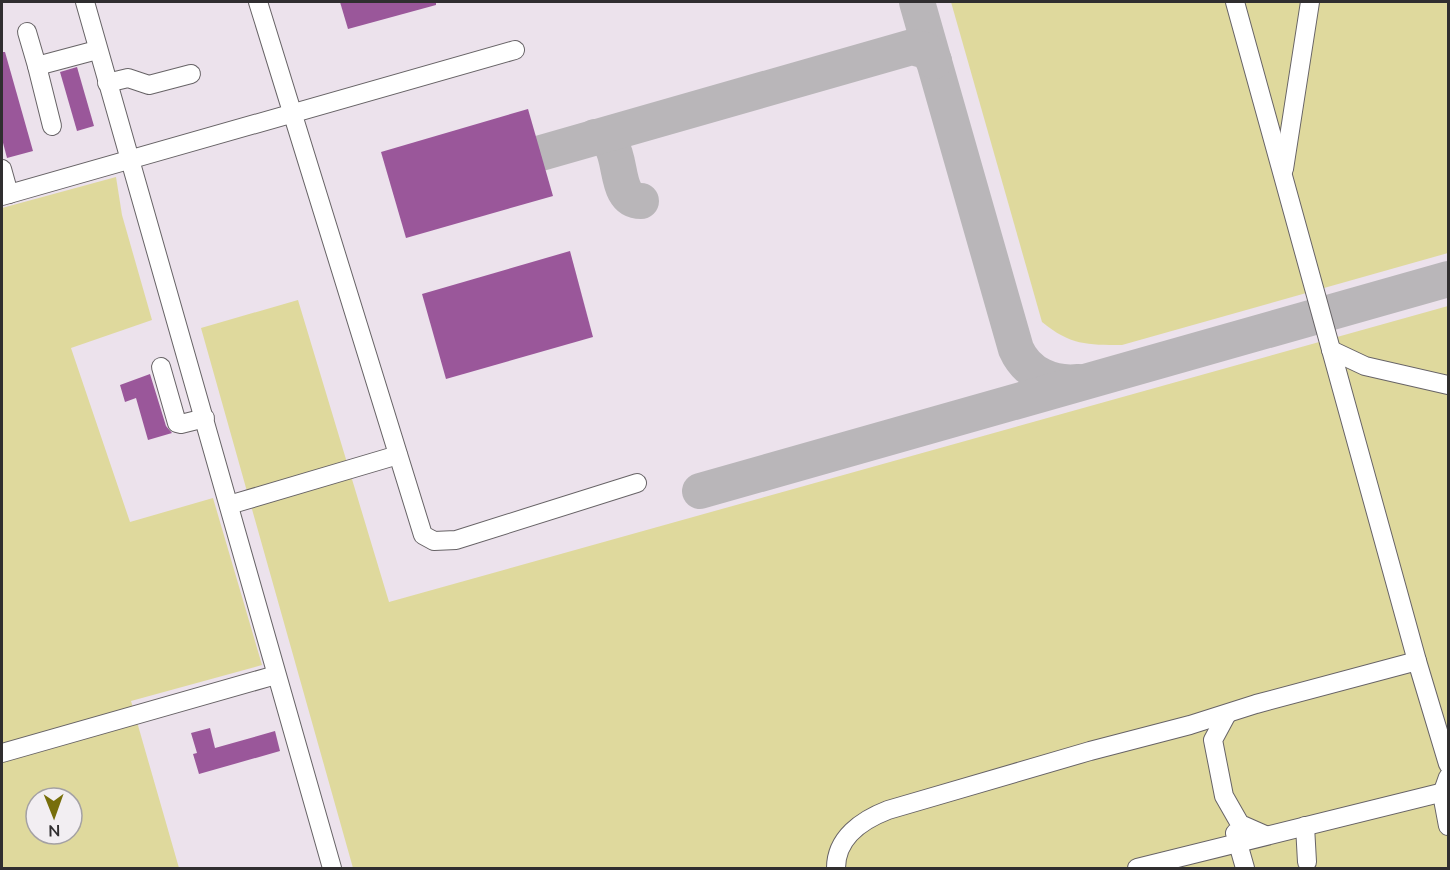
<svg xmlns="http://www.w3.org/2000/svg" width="1450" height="870" viewBox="0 0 1450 870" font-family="Mulish,sans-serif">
<rect width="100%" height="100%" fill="#f2eef2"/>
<path fill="#ece2ec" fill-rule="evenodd" d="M2,2H1448V868H2ZM36,798H72V834H36Z"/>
<g fill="#dfd99d" fill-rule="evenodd">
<path d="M951,2H1448V253L1122,345C1087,345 1070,345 1042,322Z"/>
<path d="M116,177L122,215L152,320L71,348L130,522L213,498L262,665L131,701L179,868H2V208ZM36,798H72V834H36Z"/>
<path d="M298,300L389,602L1448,306V868H353L201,328Z"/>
</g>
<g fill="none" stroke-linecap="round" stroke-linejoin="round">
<g stroke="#b9b6b9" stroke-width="36">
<path d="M917,2L1016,349C1027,374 1053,385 1079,382"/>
<path d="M595,137C629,136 608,201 641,201"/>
<path d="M541,153L912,47L927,51L934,61"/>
<path d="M700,491L1448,279"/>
</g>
</g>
<g fill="#9a579a">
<path d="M340,2H436V5L348,29Z"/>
<path d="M2,52H5L33,151L7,158L2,139Z"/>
<path d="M77,67L94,126L77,131L60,72Z"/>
<path d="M528,109L553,196L406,238L381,152Z"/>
<path d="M570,251L593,337L446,379L422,294Z"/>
<path d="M150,374L166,426L172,433L148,440L136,398L125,402L120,385Z"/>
<path d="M210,728L215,748L275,731L280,751L199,774L193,754L197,753L191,733Z"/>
</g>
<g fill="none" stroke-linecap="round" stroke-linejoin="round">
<g stroke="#676366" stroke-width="20">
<g id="minor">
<path d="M85,2L332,868"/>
<path d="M258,2L423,535L434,541L456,540L637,483"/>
<path d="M1235,2L1417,661L1448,764"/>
<path d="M27,32L37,66"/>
<path d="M107,83L128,78L149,85L191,74"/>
<path d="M52,126L37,66L97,50"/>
<path d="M2,169L9,194"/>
<path d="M1284,169L1310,2"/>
<path d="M2,196L515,50"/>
<path d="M1331,350L1365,366L1448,385"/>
<path d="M161,367L177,423L181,424L205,418"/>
<path d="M229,505L398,455"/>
<path d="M1227,714L1213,740L1224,796L1240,824L1265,835"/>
<path d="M2,753L276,675"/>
<path d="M1448,777L1442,794L1448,826"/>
<path d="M1305,826L1307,862"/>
<path d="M1235,833L1245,868"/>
<path d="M836,868C836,838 862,820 888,810L1090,751L1190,725L1256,704L1417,661"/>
<path d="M1137,868L1448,791"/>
</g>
</g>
<use href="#minor" stroke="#fff" stroke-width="18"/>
</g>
<rect width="1450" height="870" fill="none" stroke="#302e30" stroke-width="6"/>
<g transform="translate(54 816) rotate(179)"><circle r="28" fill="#f2eef2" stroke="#a4a1a4" stroke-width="1.5"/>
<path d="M0-4.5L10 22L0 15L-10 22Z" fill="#776e0b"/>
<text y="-9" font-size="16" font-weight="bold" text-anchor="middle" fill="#302e30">N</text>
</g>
</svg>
